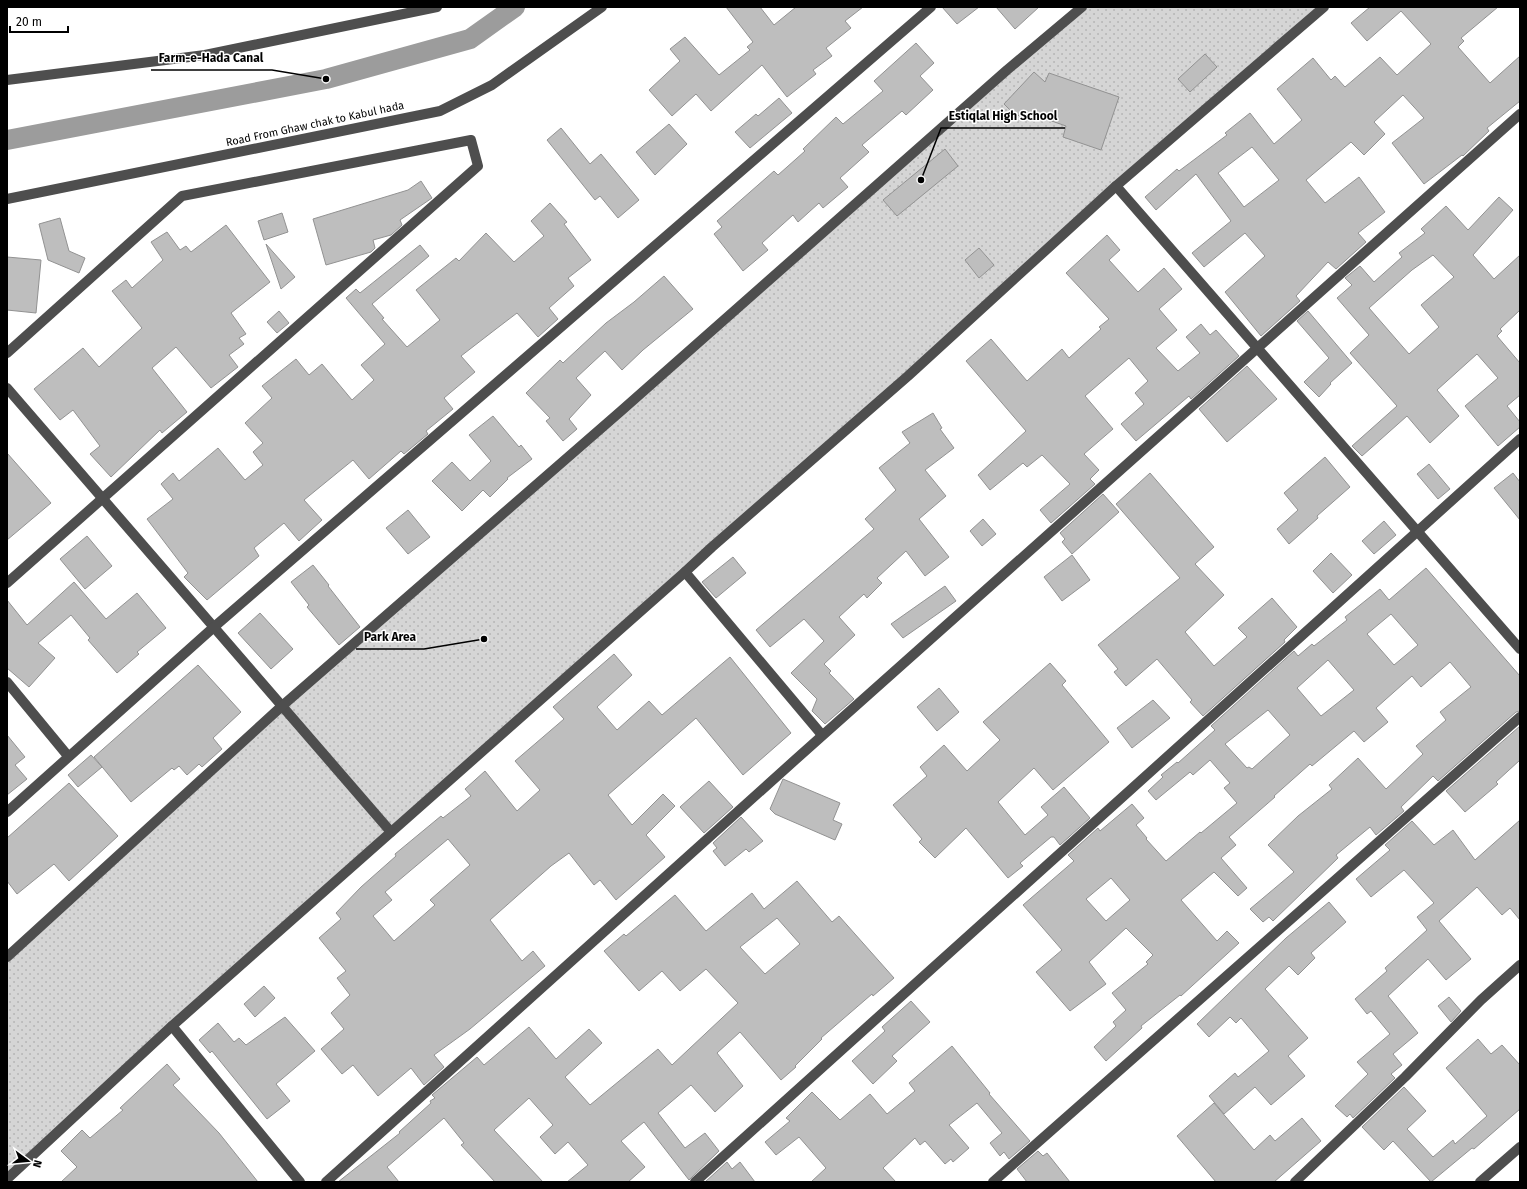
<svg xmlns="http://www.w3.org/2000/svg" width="1527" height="1189" viewBox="0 0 1527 1189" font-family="'Fira Sans',sans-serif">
<defs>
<pattern id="grass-dots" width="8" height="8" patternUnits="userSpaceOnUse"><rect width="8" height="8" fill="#d5d5d5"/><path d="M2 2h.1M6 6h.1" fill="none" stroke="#b5b5b5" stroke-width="1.8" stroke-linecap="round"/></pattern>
</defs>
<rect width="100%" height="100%" fill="#fff"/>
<path fill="url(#grass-dots)" d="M1078,7H1324L7,1179V957L282,706Z"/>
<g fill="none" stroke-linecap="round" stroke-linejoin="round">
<path stroke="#9c9c9c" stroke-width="20" d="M7,140L326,79L470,39L515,7"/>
</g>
<g fill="#bebebe" stroke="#929292" fill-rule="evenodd">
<path d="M726,7H760L774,25L796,7H863L845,21L851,28L826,48L832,56L813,70L816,74L787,97L762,65L711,111L696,94L672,116L649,90L680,61L670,49L685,37L719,75L750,50L747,47L753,42Z"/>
<path d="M942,7H979L957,24Z"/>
<path d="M996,7H1039L1015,29Z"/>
<path d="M1370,7H1498L1461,38L1464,41L1458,47L1490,83L1520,56V101L1487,128L1489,131L1463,156L1462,155L1424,184L1392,143L1424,118L1403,95L1374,122L1385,134L1364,155L1351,142L1306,180L1325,203L1359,177L1385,212L1358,233L1366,242L1336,269L1328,262L1296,296L1300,301L1261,336L1225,292L1265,256L1245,233L1204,267L1192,253L1231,221L1196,174L1156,210L1145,197L1177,169L1179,171L1227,135L1225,133L1250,113L1274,144L1302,120L1277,89L1313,58L1331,80L1335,76L1345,87L1380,57L1397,75L1431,44L1401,11L1367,41L1351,23ZM1252,147L1279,180L1244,207L1218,173Z"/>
<path d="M916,43L934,63L920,76L933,90L906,115L902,111L862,145L869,152L840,178L848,187L823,208L819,203L798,222L793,215L762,243L768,250L743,271L714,234L722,227L717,221L774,171L778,175L805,151L803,149L836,117L843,124L883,91L874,81Z"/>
<path d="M1205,54L1217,67L1190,92L1178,79Z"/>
<path d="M1034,72L1045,82L1049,73L1119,97L1101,150L1063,137L1066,126L1023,111L1017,117L1004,104Z"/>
<path d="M779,98L792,113L750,148L735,132L756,114L758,116Z"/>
<path d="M669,124L687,144L655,175L636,152Z"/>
<path d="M561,128L590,164L601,154L639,200L618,218L600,196L595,200L547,140Z"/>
<path d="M945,149L958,166L897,216L883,200Z"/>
<path d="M421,181L432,198L400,220L402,225L391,235L373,240L375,248L371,252L326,265L313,219L408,190Z"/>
<path d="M1499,197L1513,210L1473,255L1494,279L1520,255V310L1500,329L1502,331L1497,336L1520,363V395L1507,406L1520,422V427L1498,446L1465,406L1498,378L1477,354L1437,390L1459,416L1430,443L1407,416L1362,456L1352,446L1397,406L1350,353L1369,335L1337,298L1352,285L1345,278L1360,266L1374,282L1402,257L1399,253L1425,233L1421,229L1446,206L1468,230ZM1433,255L1454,277L1421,305L1439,327L1409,354L1369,308L1412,270Z"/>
<path d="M550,203L567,222L564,224L591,260L568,278L574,286L549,308L558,319L538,337L517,313L496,329L461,356L475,372L444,398L453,409L426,431L428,434L404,454L401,451L369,479L353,460L304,500L322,520L299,541L284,523L254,548L259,556L207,600L184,577L188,573L147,519L173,499L161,484L173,473L179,481L218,448L245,480L263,465L253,452L263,443L245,423L272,398L262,386L296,359L309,375L322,364L352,400L374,380L361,365L385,344L346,298L356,289L360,293L420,245L429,256L372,304L384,318L382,319L407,347L440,320L416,290L456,258L459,261L486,233L514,262L544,236L531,221Z"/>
<path d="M282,213L288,232L264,240L258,221Z"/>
<path d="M60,218L69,251L85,258L79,273L48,260L39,224Z"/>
<path d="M226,225L270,282L231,313L246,334L239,338L244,344L229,355L238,367L211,388L176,347L152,368L187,412L162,433L160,430L111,477L90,454L100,446L73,410L60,420L34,389L83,348L99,367L142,328L112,291L126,280L132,288L163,260L151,242L167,232L180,250L186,246L191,252Z"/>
<path d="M1107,235L1120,250L1109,260L1138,292L1164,268L1182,289L1159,309L1177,330L1156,348L1178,371L1200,353L1186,337L1201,324L1210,335L1216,330L1239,356L1191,399L1189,396L1136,441L1121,424L1144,404L1135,393L1148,381L1129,358L1085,396L1113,429L1084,454L1099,470L1090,479L1095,484L1051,523L1040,510L1070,484L1042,455L1027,467L1023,463L990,490L978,475L1026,431L966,361L991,339L1027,381L1062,349L1069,358L1101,329L1099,327L1109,319L1066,273Z"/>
<path d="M266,244L295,277L281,289Z"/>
<path d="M979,248L994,265L979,278L965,260Z"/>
<path d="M7,257L41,260L36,313L7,310Z"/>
<path d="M664,276L693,309L643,350L622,370L605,351L576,378L591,395L569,419L577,429L563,441L546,421L550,418L526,393L560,360L563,363L606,323L634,302Z"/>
<path d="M279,311L289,323L277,333L267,322Z"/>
<path d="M1308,311L1352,363L1330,383L1331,384L1319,397L1304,382L1329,358L1297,321Z"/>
<path d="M1247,366L1277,399L1227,442L1199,409Z"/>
<path d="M933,413L942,428L940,429L954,448L925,470L946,496L919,519L949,557L925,576L906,551L877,578L882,583L867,598L864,594L839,617L855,635L824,664L831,671L829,673L854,699L825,724L812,711L817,699L791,673L824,641L804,619L770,647L756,630L874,529L865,519L896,490L879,468L910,443L902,432Z"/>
<path d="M493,416L519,447L521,445L532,459L507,478L508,479L490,497L483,490L462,511L432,481L452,462L470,481L491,461L469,435Z"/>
<path d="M7,453L51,503L7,540Z"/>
<path d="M1325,457L1350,487L1317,516L1318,518L1289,544L1277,529L1298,510L1284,493Z"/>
<path d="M1429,464L1450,489L1438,499L1417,474Z"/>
<path d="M1150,473L1214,547L1195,564L1224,595L1185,632L1214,666L1247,637L1238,628L1272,598L1297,627L1284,640L1285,642L1203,716L1190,702L1192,700L1157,659L1126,686L1114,672L1118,669L1098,645L1180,578L1116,504Z"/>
<path d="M1513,473L1520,482V520L1494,488Z"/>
<path d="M1103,494L1119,512L1072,554L1062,542L1065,539L1060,533Z"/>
<path d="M408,510L430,537L408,554L386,528Z"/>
<path d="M983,519L996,534L982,546L970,531Z"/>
<path d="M1384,521L1396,535L1374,554L1362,541Z"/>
<path d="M87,536L112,566L85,589L60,559Z"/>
<path d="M1331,553L1352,575L1333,593L1313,571Z"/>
<path d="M1072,555L1090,580L1062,601L1044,577Z"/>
<path d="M733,557L746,573L716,598L702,582Z"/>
<path d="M313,565L329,585L328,586L360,627L339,645L307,607L309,605L291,582Z"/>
<path d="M1426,568L1520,676V711L1516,712L1438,781L1433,776L1401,807L1404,811L1376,835L1370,827L1336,855L1338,858L1273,921L1269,917L1263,922L1250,909L1294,872L1268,845L1298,816L1332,789L1329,785L1358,758L1386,789L1423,754L1416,746L1446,720L1440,712L1471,687L1450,662L1421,687L1412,676L1376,708L1388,722L1364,742L1354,731L1312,766L1310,764L1274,796L1275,797L1229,837L1236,845L1221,858L1247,888L1238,896L1214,872L1181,900L1217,941L1227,931L1239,943L1181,996L1180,995L1141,1026L1142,1028L1106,1061L1094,1047L1116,1026L1113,1022L1126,1010L1112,993L1148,964L1146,962L1153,955L1126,928L1089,962L1106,984L1070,1011L1036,972L1062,950L1023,905L1074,861L1068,855L1098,828L1100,831L1132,804L1144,818L1136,825L1147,838L1146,839L1166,861L1200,832L1201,833L1237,803L1224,788L1230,783L1210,760L1193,775L1190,772L1156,800L1148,791L1163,777L1161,775L1177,762L1178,763L1215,730L1211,726L1294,651L1298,656L1312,644L1314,646L1347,620L1345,617L1380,589L1389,600ZM1391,614L1418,645L1394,665L1367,634ZM1328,660L1354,690L1321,716L1297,688ZM1268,710L1290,735L1252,769L1249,767L1247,768L1225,744ZM1111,878L1130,900L1106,921L1086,899Z"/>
<path d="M74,582L106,619L137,593L166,628L137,652L139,654L117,673L88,640L90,638L71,615L38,643L55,658L29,687L7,668V600L27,625Z"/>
<path d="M945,586L956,601L903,638L891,624Z"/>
<path d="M260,613L293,649L271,669L238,633Z"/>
<path d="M614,654L632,675L597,707L617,730L649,701L662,715L730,657L791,733L743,775L696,718L608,795L632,825L663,794L675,806L646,835L665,857L616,900L600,880L594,885L569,853L551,866L490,920L522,961L533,951L545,966L470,1029L434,1055L444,1067L424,1085L411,1068L378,1096L353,1065L342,1074L321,1049L344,1029L331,1013L350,995L337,978L346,971L319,938L341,919L336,913L361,887L396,856L395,854L441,816L443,818L471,796L465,789L485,771L517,811L540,790L515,761L564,719L553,707ZM448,839L470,865L430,900L435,905L394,941L373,916L392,900L385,892Z"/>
<path d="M1050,663L1066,681L1062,685L1109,742L1053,790L1034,768L998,802L1025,835L1048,815L1041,807L1064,787L1090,818L1060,845L1054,837H1051L1020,863L1023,866L1008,878L966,828L935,858L919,842L922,839L893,805L927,776L920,767L944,745L967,771L1000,740L983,722Z"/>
<path d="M198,665L241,712L213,738L222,749L202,767L199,764L187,775L179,766L174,770L172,768L131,802L94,757Z"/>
<path d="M939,688L959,712L937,731L917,707Z"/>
<path d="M1153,700L1170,718L1132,748L1117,728Z"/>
<path d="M1520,726V760L1496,782L1498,784L1465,812L1446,791Z"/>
<path d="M7,735L25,757L15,765L27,779L7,795Z"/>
<path d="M91,755L102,767L78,787L68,775Z"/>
<path d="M783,779L840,803L833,820L842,824L835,840L775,814L770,809Z"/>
<path d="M709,781L733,807L704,833L680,807Z"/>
<path d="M69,783L118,836L69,881L54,864L17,894L7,881V838Z"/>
<path d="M741,817L763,841L749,852L746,849L725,866L713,851L717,848L713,843Z"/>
<path d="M1520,820V920L1510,908L1502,915L1477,887L1439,921L1471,959L1446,980L1428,959L1388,996L1418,1033L1393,1054L1402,1065L1391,1074L1395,1078L1353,1118L1350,1114L1347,1117L1335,1106L1368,1074L1357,1062L1390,1034L1371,1011L1367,1014L1355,999L1387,971L1385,968L1427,930L1417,917L1434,903L1404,870L1371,897L1356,879L1390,850L1385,845L1412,821L1434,845L1453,830L1475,860Z"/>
<path d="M797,881L832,922L839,916L894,978L873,996L872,994L821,1038L822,1039L795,1066L796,1067L781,1080L740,1032L717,1053L743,1086L715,1112L691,1085L658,1113L685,1148L705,1133L719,1151L689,1180L644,1122L621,1141L645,1167L628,1182H567L588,1165L568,1142L555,1154L540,1137L553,1125L529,1098L494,1130L543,1182H495L461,1145L464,1143L444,1118L387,1167L399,1182H338L400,1133L399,1132L431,1103L430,1101L435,1098L432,1095L477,1057L484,1065L529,1027L556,1059L589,1029L602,1043L565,1077L590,1105L658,1049L672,1065L738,1003L706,969L680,991L662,971L639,991L604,951L624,934L626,936L675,895L706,931L752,893L764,909ZM777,918L800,944L765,974L740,947Z"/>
<path d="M1329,902L1346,922L1311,953L1315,958L1298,975L1289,966L1265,989L1308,1038L1288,1056L1305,1076L1271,1105L1255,1087L1224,1114L1209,1096L1235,1073L1238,1077L1269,1051L1241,1018L1236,1023L1230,1017L1209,1037L1197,1024L1286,938Z"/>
<path d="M264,986L275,998L255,1017L244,1004Z"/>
<path d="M1449,997L1461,1011L1451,1022L1438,1006Z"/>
<path d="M911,1001L930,1022L892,1056L897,1061L873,1084L852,1061L885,1031L882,1027Z"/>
<path d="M285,1017L315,1051L276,1084L290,1101L267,1119L212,1051L210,1053L199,1040L218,1023L234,1042L239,1038L246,1045Z"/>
<path d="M1478,1039L1491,1054L1502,1045L1520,1065V1109L1474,1149L1472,1148L1431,1182L1393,1141L1384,1150L1362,1127L1404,1087L1426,1111L1407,1129L1433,1157L1453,1140L1455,1144L1487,1116L1446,1068Z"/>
<path d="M952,1046L990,1093L989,1094L1030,1141L1009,1159L1004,1152L1000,1156L990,1143L1002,1133L977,1103L949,1125L969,1148L953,1162L951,1159L945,1164L925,1141L920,1145L915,1138L883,1168L896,1182H811L826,1168L799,1137L776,1155L765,1142L790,1121L786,1118L812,1092L840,1120L870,1094L887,1114L915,1091L909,1083Z"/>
<path d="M167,1064L180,1079L173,1085L219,1133L258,1182H61L77,1167L61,1151L82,1130L90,1138L123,1110L120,1108Z"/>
<path d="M1214,1103L1254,1150L1270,1135L1275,1141L1302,1118L1321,1141L1274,1182H1216L1177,1136Z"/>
<path d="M1038,1151L1043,1156L1047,1153L1070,1182H1027L1017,1169Z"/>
<path d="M727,1162L732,1169L740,1162L755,1182H705Z"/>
</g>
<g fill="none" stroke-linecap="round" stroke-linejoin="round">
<g stroke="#4e4e4e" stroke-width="10">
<path d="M7,80L205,55L437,7"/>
<path d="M1116,186L1520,649"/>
<path d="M7,199L440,111L492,85L602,7"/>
<path d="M7,353L182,196L471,140L478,166L7,583"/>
<path d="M7,388L391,832"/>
<path d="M685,572L822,735"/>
<path d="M7,682L68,756"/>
<path d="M7,812L214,627L931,7"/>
<path d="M7,957L282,706L621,411L1007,70L1082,7"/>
<path d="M172,1026L300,1182"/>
<path d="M7,1179L172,1026L685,572L712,547L908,376L1116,186L1324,7"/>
<path d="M326,1182L795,760L1520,114"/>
<path d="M695,1182L1520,439"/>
<path d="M993,1182L1520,717"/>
<path d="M1295,1182L1405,1077L1481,1000L1520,965"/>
<path d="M1480,1182L1520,1147"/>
</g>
</g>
<g text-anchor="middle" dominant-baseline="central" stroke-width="3" stroke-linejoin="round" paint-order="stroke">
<g font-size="11" fill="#000" stroke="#fff">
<text transform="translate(315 124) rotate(-12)">Road From Ghaw chak to Kabul hada</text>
</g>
</g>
<path fill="none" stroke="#000" stroke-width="1.5" d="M326 79L272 70H151M921 180L941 128H1065M484 639L424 649H356"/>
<g fill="#000" stroke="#fff" stroke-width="1.5">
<circle cx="326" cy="79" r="4"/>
<circle cx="921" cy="180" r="4"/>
<circle cx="484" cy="639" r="4"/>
</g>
<g font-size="12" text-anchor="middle" font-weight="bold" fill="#000" stroke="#fff" stroke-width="3" stroke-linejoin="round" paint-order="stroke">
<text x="211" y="62">Farm-e-Hada Canal</text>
<text x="1003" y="120">Estiqlal High School</text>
<text x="390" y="641">Park Area</text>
</g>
<rect width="1527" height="1189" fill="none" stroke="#000000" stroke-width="16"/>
<g transform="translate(28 1161) rotate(106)" stroke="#ffffff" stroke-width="3" paint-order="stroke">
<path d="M0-3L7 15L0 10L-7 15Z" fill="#000000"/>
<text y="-6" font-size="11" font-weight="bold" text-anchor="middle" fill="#000000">N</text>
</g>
<path d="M10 26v6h58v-6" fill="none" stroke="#000000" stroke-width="2"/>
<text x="16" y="26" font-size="12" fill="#000000" stroke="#ffffff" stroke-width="3" paint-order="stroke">20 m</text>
</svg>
